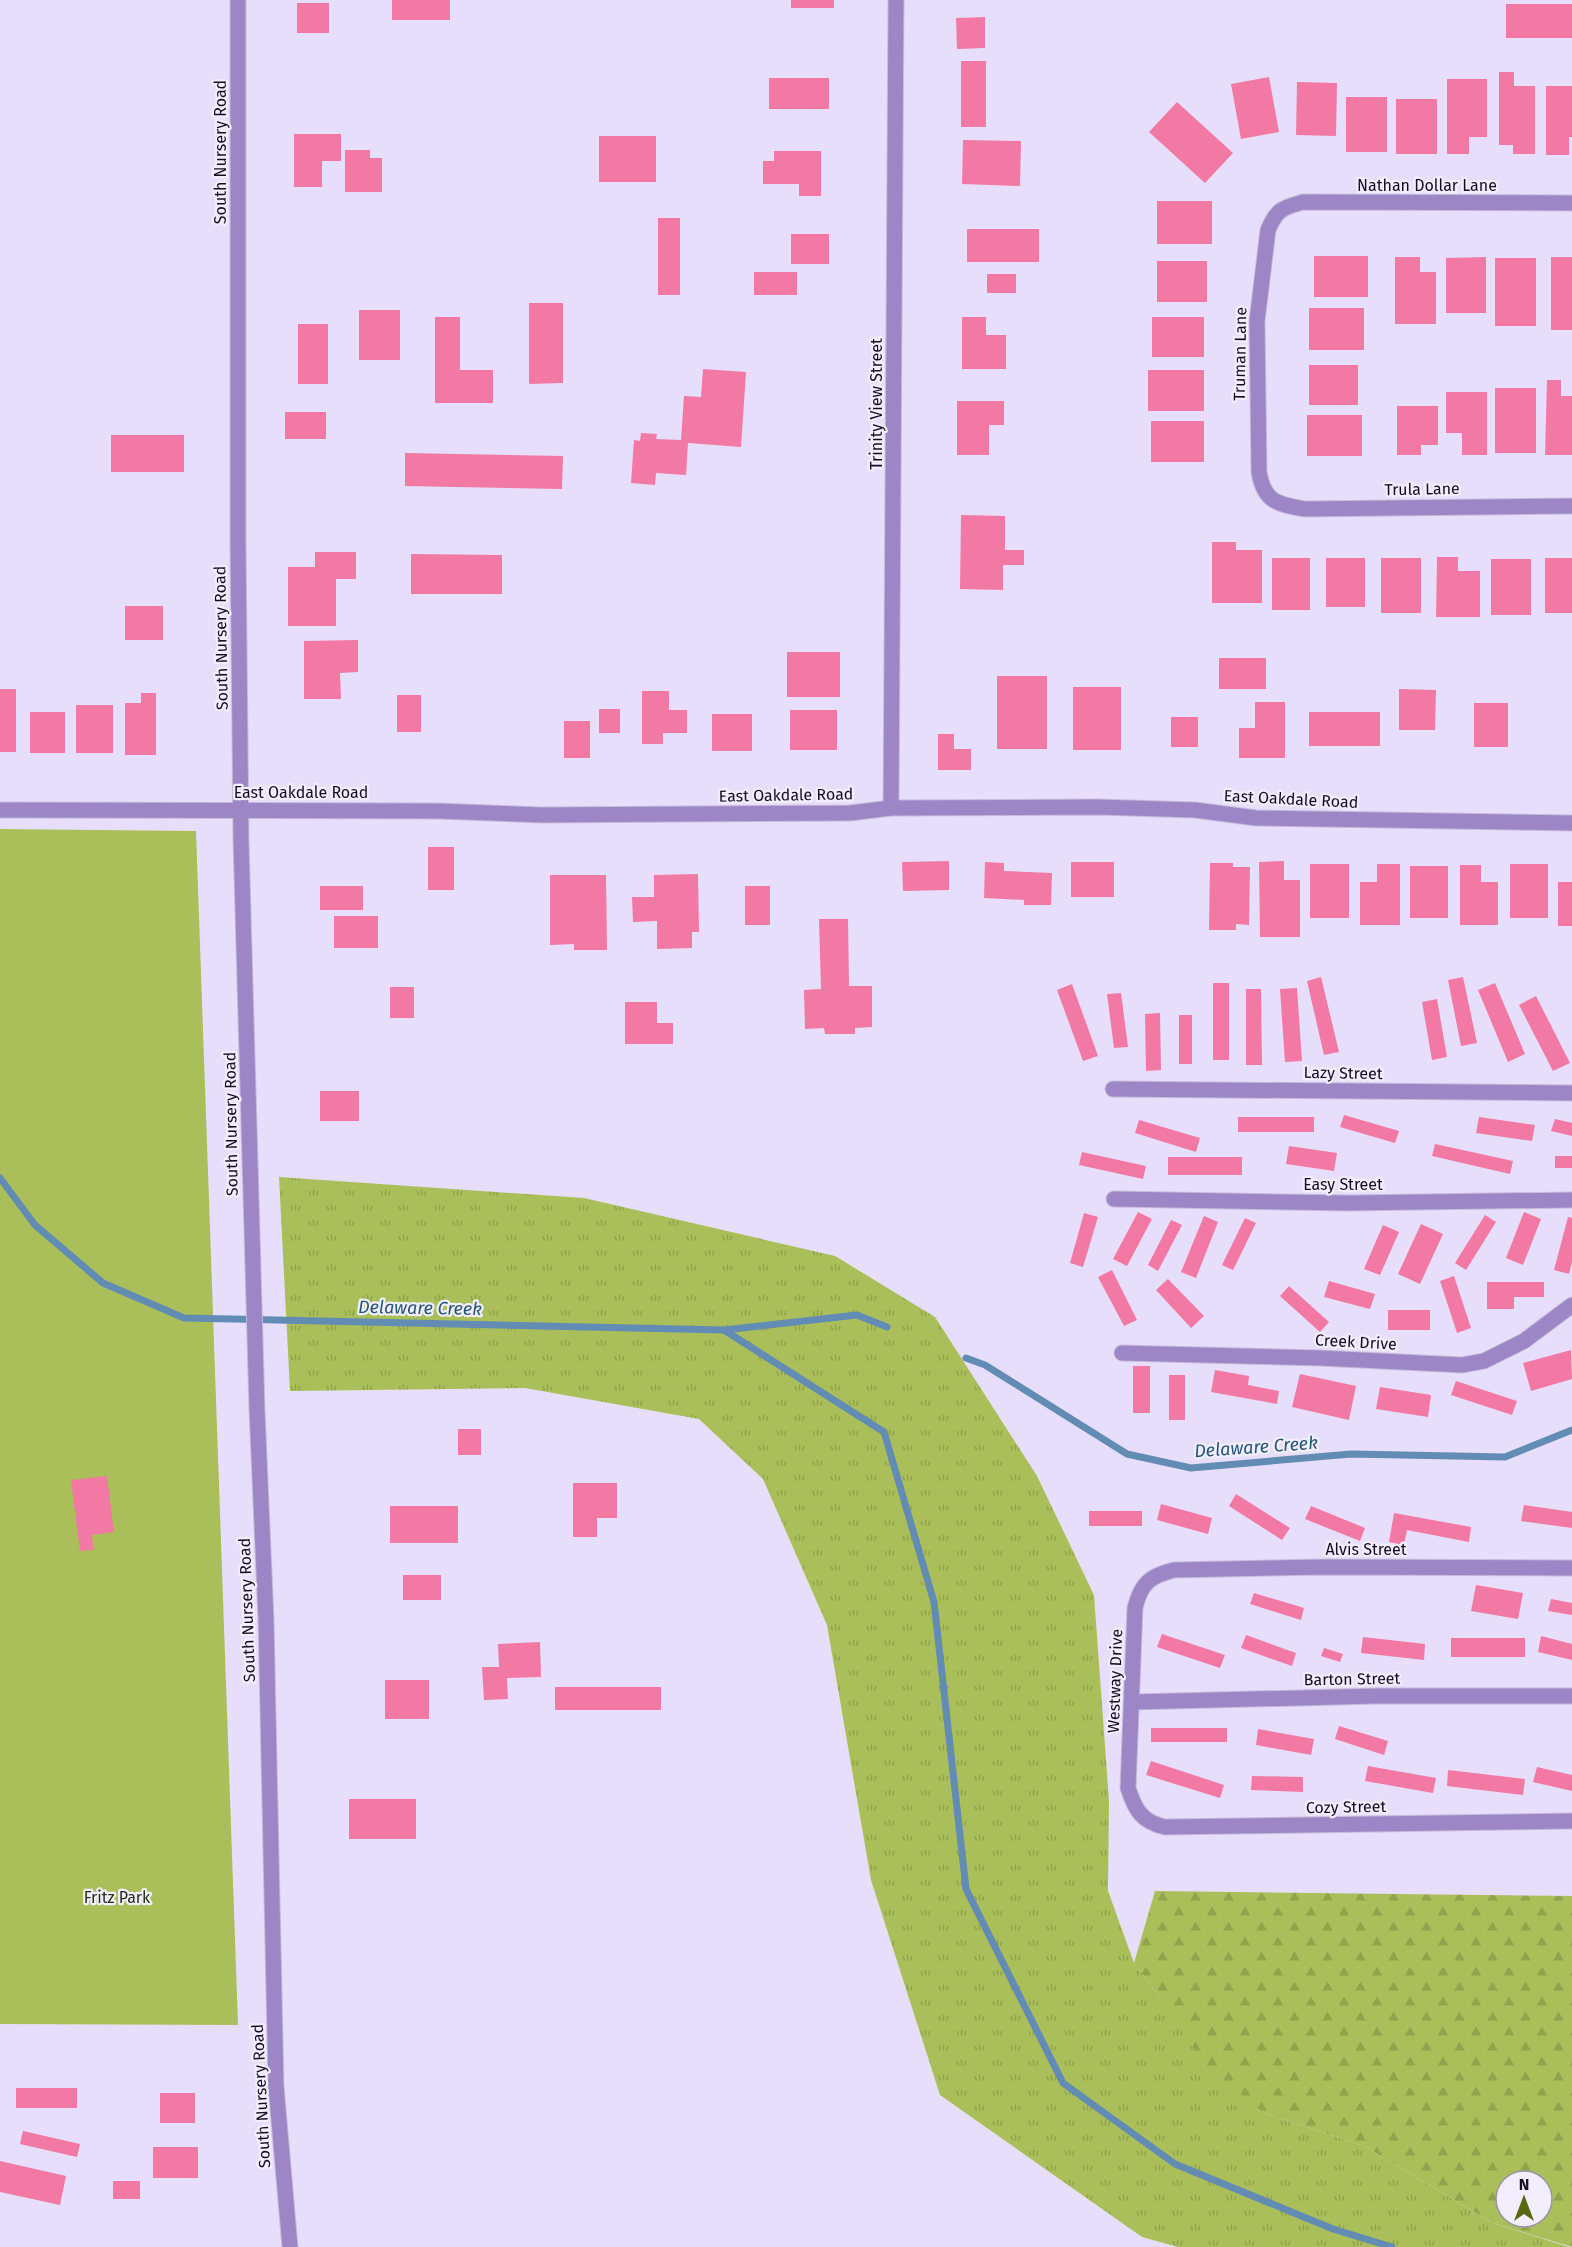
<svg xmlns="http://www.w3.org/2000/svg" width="1572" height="2247" viewBox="0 0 1572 2247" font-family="'Fira Sans',sans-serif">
<defs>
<pattern id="grass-tufts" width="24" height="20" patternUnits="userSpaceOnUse" patternTransform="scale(1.5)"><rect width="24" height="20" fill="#aabf59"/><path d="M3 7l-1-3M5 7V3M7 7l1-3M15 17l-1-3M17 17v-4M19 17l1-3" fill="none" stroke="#91a34d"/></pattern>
<pattern id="forest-firs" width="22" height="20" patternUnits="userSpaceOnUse" patternTransform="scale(1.5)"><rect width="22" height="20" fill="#aabf59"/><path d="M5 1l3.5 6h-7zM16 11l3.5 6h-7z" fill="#91a34d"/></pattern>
</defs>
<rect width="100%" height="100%" fill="#e7defb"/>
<path fill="url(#grass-tufts)" d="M279,1177L584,1198L835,1256L935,1317L1037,1476L1094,1595L1109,1801L1108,1891L1134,1963L1162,2000L1264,2113L1364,2146L1493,2223L1569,2247H1178L1142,2237L940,2095L871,1880L827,1625L763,1479L699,1419L525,1388L290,1391Z"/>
<path fill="url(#forest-firs)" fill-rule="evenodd" d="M1155,1891L1572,1896V2247L1493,2223L1364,2146L1264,2113L1205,2066L1162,2000L1134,1963ZM1506,2181H1542V2217H1506Z"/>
<path fill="#aabf59" d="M0,829L196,831L238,2025L0,2024Z"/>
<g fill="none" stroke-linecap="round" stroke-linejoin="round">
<g stroke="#628cb4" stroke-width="7">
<path d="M0,1178L35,1225L103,1283L184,1318L724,1330L857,1315L887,1327"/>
<path d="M724,1330L884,1432L934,1602L966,1889L1063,2083L1175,2164L1333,2229L1392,2247"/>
<path d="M966,1358L985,1365L1127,1454L1191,1468L1351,1454L1505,1457L1572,1430"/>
</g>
</g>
<g fill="#f279a3">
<rect x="392" y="0" width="58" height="20"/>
<rect x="791" y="0" width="43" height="8"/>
<rect x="297" y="3" width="32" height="30"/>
<rect x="1506" y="4" width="66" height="34"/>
<path d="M985,17V48L957,49L956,18Z"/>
<rect x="961" y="61" width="25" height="66"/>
<path d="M1499,72H1514V86H1535V154H1513V145H1499Z"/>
<path d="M1269,77L1279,132L1241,139L1231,84Z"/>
<rect x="769" y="78" width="60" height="31"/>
<path d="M1447,79H1487V137H1469V154H1447Z"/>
<path d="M1297,82L1337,83L1336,136L1296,135Z"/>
<path d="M1546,86H1572V137H1569V155H1546Z"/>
<rect x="1346" y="97" width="41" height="55"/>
<rect x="1396" y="99" width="41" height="55"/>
<path d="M1177,102L1233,153L1205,183L1149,132Z"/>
<path d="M294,134H341V161H322V187H294Z"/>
<rect x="599" y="136" width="57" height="46"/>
<path d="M963,140L1021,141L1020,186L962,184Z"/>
<path d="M345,150H370V158H382V192H345Z"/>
<path d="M774,151H821V196H799V184H763V161H774Z"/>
<rect x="1157" y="201" width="55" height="43"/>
<rect x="658" y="218" width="22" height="77"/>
<rect x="967" y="229" width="72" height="33"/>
<rect x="791" y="234" width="38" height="30"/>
<rect x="1314" y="256" width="54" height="41"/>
<path d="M1395,257H1420V272H1436V324H1395Z"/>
<path d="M1486,257V313H1446V258Z"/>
<rect x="1551" y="257" width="21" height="73"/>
<rect x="1495" y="258" width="41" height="68"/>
<rect x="1157" y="261" width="50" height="41"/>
<rect x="754" y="272" width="43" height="23"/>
<rect x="987" y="274" width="29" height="19"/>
<path d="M529,303H563V383L529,384Z"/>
<rect x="1309" y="308" width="55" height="42"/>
<rect x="359" y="310" width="41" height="50"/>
<path d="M435,317H460V370H493V403H435Z"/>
<path d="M962,317H986V335H1006V369H962Z"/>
<rect x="1152" y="317" width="52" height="40"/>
<rect x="298" y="324" width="30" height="60"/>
<rect x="1309" y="365" width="49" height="40"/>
<path d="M703,369L746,372L741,447L688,443L686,475L656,473L655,485L631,483L634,440L640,441L641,433L657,434L656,439L681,440L684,396L701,397Z"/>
<rect x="1148" y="370" width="56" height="41"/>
<path d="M1547,380H1561V396H1572V455H1545Z"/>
<rect x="1495" y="388" width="41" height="65"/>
<path d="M1446,392H1487V455H1462V433H1446Z"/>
<path d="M957,401H1004V425H989V455H957Z"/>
<path d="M1397,406H1438V445H1421V455H1397Z"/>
<rect x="285" y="412" width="41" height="27"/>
<rect x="1307" y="415" width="55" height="41"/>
<rect x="1151" y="421" width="53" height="41"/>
<rect x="111" y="435" width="73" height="37"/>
<path d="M405,453L563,456L562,489L405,486Z"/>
<path d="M961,515L1005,516V550H1024V565H1003V590L960,589Z"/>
<path d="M1212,542H1236V550H1262V603H1212Z"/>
<path d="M315,552H356V579H336V626H288V567H315Z"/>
<path d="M411,554L502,555V594H411Z"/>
<path d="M1437,557H1458V571H1480V617H1436Z"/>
<rect x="1272" y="558" width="38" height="52"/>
<rect x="1326" y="558" width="39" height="49"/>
<rect x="1381" y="558" width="40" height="55"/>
<rect x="1545" y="558" width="27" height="55"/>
<rect x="1491" y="559" width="40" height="56"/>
<rect x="125" y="606" width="38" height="34"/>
<path d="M358,640V672L340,673L341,699H304V641Z"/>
<rect x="787" y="652" width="53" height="45"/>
<rect x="1219" y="658" width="47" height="31"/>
<rect x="997" y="676" width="50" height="73"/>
<rect x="1073" y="687" width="48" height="63"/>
<rect x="0" y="689" width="16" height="63"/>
<path d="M1399,689L1436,690L1435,730H1399Z"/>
<path d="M642,691H669V710H687V733H663V744H642Z"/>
<path d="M141,693H156V755H125V703H141Z"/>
<rect x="397" y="695" width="24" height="37"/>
<path d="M1255,702H1285V758H1239V728H1255Z"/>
<rect x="1474" y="703" width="34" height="44"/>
<rect x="76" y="705" width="37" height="48"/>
<rect x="599" y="709" width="21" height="24"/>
<rect x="790" y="710" width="47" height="40"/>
<rect x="30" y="712" width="35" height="41"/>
<rect x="1309" y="712" width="71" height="34"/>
<rect x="712" y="714" width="40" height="37"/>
<rect x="1171" y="717" width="27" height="30"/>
<rect x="564" y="721" width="26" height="37"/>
<path d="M938,734H954V749H971V770H938Z"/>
<rect x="428" y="847" width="26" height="43"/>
<path d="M949,861V890L903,891L902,862Z"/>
<path d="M1284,861V880H1300V937H1260L1259,862Z"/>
<path d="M985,862L1004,863V871L1052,873L1051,905H1024V900L984,898Z"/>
<rect x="1071" y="862" width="43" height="35"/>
<path d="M1210,863H1233V867H1250L1249,925L1236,924V930H1209Z"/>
<rect x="1310" y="864" width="39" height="54"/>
<path d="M1377,864H1400V925H1360V882H1377Z"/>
<rect x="1510" y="864" width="38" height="54"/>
<path d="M1460,865H1481V882H1498V925H1460Z"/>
<rect x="1410" y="866" width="38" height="52"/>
<path d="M698,874L699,932H692V948L657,949V921L633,922L632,897H654V875Z"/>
<path d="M550,875H606L607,950H574V944L550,945Z"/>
<rect x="1558" y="882" width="14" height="44"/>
<rect x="320" y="886" width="43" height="24"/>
<rect x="745" y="886" width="25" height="39"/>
<rect x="334" y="916" width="44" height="32"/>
<path d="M819,919H848L849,986H872V1027L855,1028V1034H825L824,1028L805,1029L804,990L821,989Z"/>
<path d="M1321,977L1339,1052L1324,1055L1307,981Z"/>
<path d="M1463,977L1477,1043L1461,1046L1448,980Z"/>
<rect x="1213" y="983" width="16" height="77"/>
<path d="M1495,983L1525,1054L1508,1062L1478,990Z"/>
<path d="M1072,984L1098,1056L1083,1061L1057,990Z"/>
<rect x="390" y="987" width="24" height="31"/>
<path d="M1297,988L1302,1061L1285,1062L1280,989Z"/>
<path d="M1246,989H1261L1262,1065H1246Z"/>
<path d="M1121,993L1128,1047L1114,1048L1107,994Z"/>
<path d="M1536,996L1570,1063L1553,1071L1519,1005Z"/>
<path d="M1437,999L1447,1057L1432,1060L1422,1002Z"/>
<path d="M625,1002H657V1023H673V1044H625Z"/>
<path d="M1160,1013L1161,1070L1146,1071L1145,1014Z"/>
<rect x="1179" y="1015" width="13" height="49"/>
<rect x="320" y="1091" width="39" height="30"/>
<path d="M1344,1115L1399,1131L1395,1143L1340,1127Z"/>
<rect x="1238" y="1117" width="76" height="15"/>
<path d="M1479,1117L1535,1125L1532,1141L1476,1133Z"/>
<path d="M1555,1119L1572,1123V1136L1551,1131Z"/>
<path d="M1139,1120L1200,1138L1196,1152L1135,1133Z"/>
<path d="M1435,1144L1513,1161L1510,1174L1432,1156Z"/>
<path d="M1289,1146L1337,1153L1334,1171L1286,1164Z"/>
<path d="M1082,1152L1146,1166L1143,1179L1079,1165Z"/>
<rect x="1555" y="1156" width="17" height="12"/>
<rect x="1168" y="1157" width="74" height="18"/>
<path d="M1138,1212L1152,1219L1127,1266L1113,1259Z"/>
<path d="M1524,1212L1541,1219L1523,1265L1506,1258Z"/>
<path d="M1084,1213L1098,1217L1083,1267L1070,1263Z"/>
<path d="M1485,1215L1496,1222L1466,1270L1455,1263Z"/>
<path d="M1204,1216L1218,1222L1196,1278L1181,1272Z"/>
<path d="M1568,1217L1572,1218V1262L1569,1274L1554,1270Z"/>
<path d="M1245,1218L1256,1223L1233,1270L1222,1265Z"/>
<path d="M1171,1220L1182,1225L1158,1271L1148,1265Z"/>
<path d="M1421,1224L1443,1234L1420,1284L1398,1274Z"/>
<path d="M1383,1225L1399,1232L1380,1275L1364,1269Z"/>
<path d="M1112,1270L1137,1320L1124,1326L1098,1277Z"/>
<path d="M1454,1276L1471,1328L1457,1333L1440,1281Z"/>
<path d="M1168,1279L1204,1316L1191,1328L1156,1290Z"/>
<path d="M1329,1281L1375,1294L1370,1309L1324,1297Z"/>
<path d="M1487,1282H1544V1297H1514V1309H1487Z"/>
<path d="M1289,1286L1329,1322L1320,1332L1280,1296Z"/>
<rect x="1388" y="1310" width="42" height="20"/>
<path d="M1571,1350L1572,1379L1531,1391L1523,1363Z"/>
<rect x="1133" y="1366" width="17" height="47"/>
<path d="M1215,1370L1249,1376L1248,1385L1279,1391L1277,1404L1211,1392Z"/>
<path d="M1300,1374L1356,1386L1349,1420L1292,1407Z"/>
<rect x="1169" y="1375" width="16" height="45"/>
<path d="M1456,1381L1517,1401L1512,1415L1451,1395Z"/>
<path d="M1380,1387L1431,1395L1428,1417L1376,1409Z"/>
<rect x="458" y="1429" width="23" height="26"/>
<path d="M107,1476L114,1532L92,1535L94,1550L80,1551L71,1480Z"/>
<path d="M573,1483H617V1518H597V1537H573Z"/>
<path d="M1236,1494L1290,1528L1282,1540L1229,1506Z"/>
<path d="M1161,1504L1212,1518L1208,1534L1157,1520Z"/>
<path d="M1524,1505L1572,1512V1528L1521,1521Z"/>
<rect x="390" y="1506" width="68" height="37"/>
<path d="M1311,1506L1365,1528L1360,1541L1305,1519Z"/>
<rect x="1089" y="1511" width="53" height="15"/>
<path d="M1394,1513L1471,1527L1469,1542L1407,1530L1404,1545L1389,1542Z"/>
<rect x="403" y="1575" width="38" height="25"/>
<path d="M1476,1585L1523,1593L1518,1619L1471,1611Z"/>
<path d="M1254,1593L1304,1608L1301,1620L1250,1604Z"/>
<path d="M1551,1599L1572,1603V1615L1548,1611Z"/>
<path d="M1162,1634L1225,1655L1220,1668L1157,1647Z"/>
<path d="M1246,1635L1296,1653L1292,1666L1241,1648Z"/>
<path d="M1541,1636L1572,1644V1660L1538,1652Z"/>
<path d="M1363,1637L1425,1644L1424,1660L1361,1653Z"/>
<rect x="1451" y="1638" width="74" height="19"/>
<path d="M540,1642L541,1677L507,1678L508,1699L484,1700L482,1667H499L498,1644Z"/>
<path d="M1324,1648L1343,1654L1340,1662L1321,1656Z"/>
<rect x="385" y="1680" width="44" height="39"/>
<rect x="555" y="1687" width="106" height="23"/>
<path d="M1339,1726L1388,1741L1384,1755L1335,1739Z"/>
<rect x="1151" y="1728" width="76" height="14"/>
<path d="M1258,1729L1314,1739L1311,1755L1256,1745Z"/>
<path d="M1151,1761L1224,1785L1220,1798L1146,1775Z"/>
<path d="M1368,1766L1436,1778L1433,1793L1365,1781Z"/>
<path d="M1537,1767L1572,1775V1791L1533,1782Z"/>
<path d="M1448,1770L1525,1779L1523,1795L1447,1786Z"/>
<path d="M1252,1776L1303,1777V1792L1251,1790Z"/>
<rect x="349" y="1799" width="67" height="40"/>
<rect x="16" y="2088" width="61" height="20"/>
<rect x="160" y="2093" width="35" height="30"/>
<path d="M23,2131L80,2144L77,2157L20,2144Z"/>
<rect x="153" y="2147" width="45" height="31"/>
<path d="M0,2161L66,2176L60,2205L0,2192Z"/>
<rect x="113" y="2181" width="27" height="18"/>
</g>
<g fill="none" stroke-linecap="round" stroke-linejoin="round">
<g stroke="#c5bcd9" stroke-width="17">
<g id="minor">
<path d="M1572,203L1303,202C1282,208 1277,209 1268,230L1257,321L1259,472C1264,502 1277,504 1305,509L1572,506"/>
<path d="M891,808L896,0"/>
<path d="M1113,1089L1572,1093"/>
<path d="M1114,1199L1348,1203L1572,1200"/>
<path d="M1122,1353L1320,1358L1462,1365L1484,1361L1524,1341L1572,1305"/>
<path d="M1572,1568L1324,1567L1174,1570C1150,1576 1141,1583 1135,1608L1128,1788C1135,1810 1142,1822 1165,1827L1572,1821"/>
<path d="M1133,1702L1377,1696H1572"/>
</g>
</g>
<g stroke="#c5bcd9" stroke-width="17">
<g id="tertiary">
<path d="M238,0V542L241,841L257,1410L266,1619L276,2086L290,2247"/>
<path d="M0,810L438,811L542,815L850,813L891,808L1097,807L1195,810L1256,818L1572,823"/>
</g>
</g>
<use href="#minor" stroke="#9c86c6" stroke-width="15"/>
<use href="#tertiary" stroke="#9c86c6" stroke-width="15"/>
</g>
<g text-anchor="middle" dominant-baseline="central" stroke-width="4.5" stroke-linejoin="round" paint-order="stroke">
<g font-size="16" fill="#150b24" stroke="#f2eefd">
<text transform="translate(220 152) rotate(-90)">South Nursery Road</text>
<text x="1427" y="185">Nathan Dollar Lane</text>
<text transform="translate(1240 354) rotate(-89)">Truman Lane</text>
<text transform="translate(876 404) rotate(-90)">Trinity View Street</text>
<text transform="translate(1422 489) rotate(-1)">Trula Lane</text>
<text transform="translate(221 638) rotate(-91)">South Nursery Road</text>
<text x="301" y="792">East Oakdale Road</text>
<text transform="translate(786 795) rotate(-1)">East Oakdale Road</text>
<text transform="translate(1291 799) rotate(3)">East Oakdale Road</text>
<text transform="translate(1343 1073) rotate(1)">Lazy Street</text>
<text transform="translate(231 1124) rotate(-91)">South Nursery Road</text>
<text x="1343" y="1184">Easy Street</text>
<text transform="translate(1356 1342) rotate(3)">Creek Drive</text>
<text x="1366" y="1549">Alvis Street</text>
<text transform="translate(247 1610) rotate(-92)">South Nursery Road</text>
<text transform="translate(1352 1679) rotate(-1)">Barton Street</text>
<text transform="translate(1115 1681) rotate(-88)">Westway Drive</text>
<text transform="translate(1346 1807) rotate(-1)">Cozy Street</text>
<text transform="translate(261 2096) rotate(-93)">South Nursery Road</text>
</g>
<g font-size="16" fill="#272c17" stroke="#f2eefd">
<text x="117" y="1897">Fritz Park</text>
</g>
<g font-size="18" font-style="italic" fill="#245575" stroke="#f2eefd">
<text transform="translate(420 1308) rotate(1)">Delaware Creek</text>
<text transform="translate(1256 1447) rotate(-4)">Delaware Creek</text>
</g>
</g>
<g transform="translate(1524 2199)"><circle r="28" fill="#f2eefd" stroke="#9a93a6" stroke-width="1.5"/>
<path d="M0-4.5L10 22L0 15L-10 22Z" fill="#596811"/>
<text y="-9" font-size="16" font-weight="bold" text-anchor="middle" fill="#150b24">N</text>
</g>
</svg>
